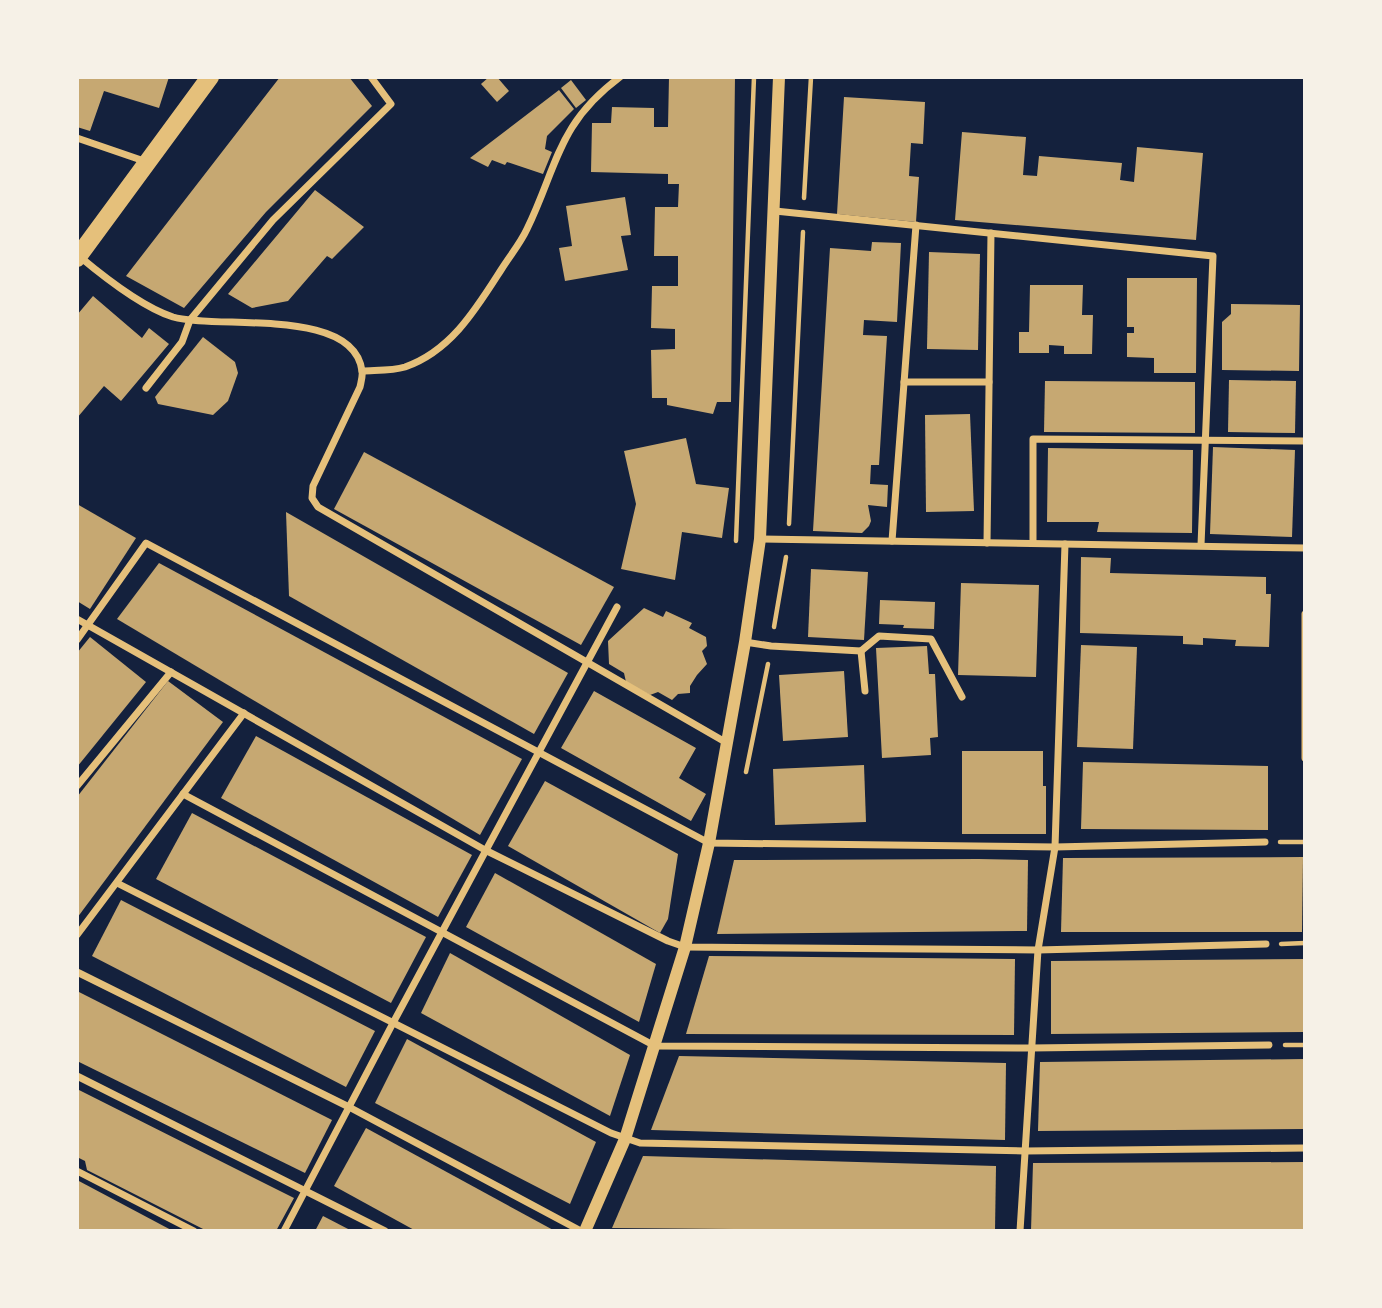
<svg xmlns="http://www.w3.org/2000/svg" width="1382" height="1308" viewBox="0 0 1382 1308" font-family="Barlow,sans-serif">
<rect width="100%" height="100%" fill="#14213d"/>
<g fill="#c6a872">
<path d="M77,77H169L159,108L104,91L90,131L77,127Z"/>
<path d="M280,77H349L372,106L266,212L184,308L126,276Z"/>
<path d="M489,77H497L509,91L497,102L481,84Z"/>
<path d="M669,77H735L731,402H717L713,414L667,405V398H652L651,350L675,349V329L651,328L652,286H678V256H654L655,207H678L679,184H668V174L591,172L592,123H611L612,107L654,108V127H668Z"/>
<path d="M571,80L586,100L576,108L561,88Z"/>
<path d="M559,90L574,109L547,136L545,149L552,152L543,174L507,162L505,165L492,160L488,167L470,158Z"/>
<path d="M844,97L925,102L923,144L911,143L909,176L919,177L916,222L837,214Z"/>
<path d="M962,132L1026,137L1023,175L1037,176L1039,156L1122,163L1120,180L1134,182L1137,147L1203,153L1196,240L955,220Z"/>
<path d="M315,190L364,227L332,259L327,256L288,301L252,308L228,294Z"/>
<path d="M625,197L631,235L621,236L628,270L565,281L559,248L572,246L566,206Z"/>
<path d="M872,242L901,243L897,322L864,320L863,335L887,336L879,465H871L870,484L888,485L887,507L868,505L871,521L869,526L862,533L813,531L830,248L871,251Z"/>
<path d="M929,252L980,254L978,350L927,349Z"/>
<path d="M1127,278H1197L1196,373H1154V358L1127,357V333H1134V327H1127Z"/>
<path d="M1030,285H1083L1082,315H1093L1092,354H1064V346L1049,345V353H1019V332H1029Z"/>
<path d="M93,296L142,338L149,328L169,344L121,401L104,386L77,418V315Z"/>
<path d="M1231,304L1300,305L1299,371L1222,370V322L1231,314Z"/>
<path d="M203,337L235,362L238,373L228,401L213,415L158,404L155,397Z"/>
<path d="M1229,380L1296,381L1295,433L1228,432Z"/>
<path d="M1045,381L1195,382V433L1044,432Z"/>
<path d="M970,414L974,511L926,512L925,415Z"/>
<path d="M686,438L696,484L729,488L722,538L682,532L675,580L621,569L636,504L624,451Z"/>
<path d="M1213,447L1295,450L1292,537L1210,534Z"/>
<path d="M1048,448L1193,450L1192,533L1097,532L1099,522H1047Z"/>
<path d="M364,452L614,587L581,645L334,509Z"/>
<path d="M77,504L136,538L90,609L77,601Z"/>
<path d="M286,512L568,673L534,734L289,596Z"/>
<path d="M1081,557L1111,558L1110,573L1266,577V594H1271L1269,647L1235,646L1236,640L1203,638V645L1183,644V636L1080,633Z"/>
<path d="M159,563L522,759L480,835L117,619Z"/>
<path d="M811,569L868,572L864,640L808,637Z"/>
<path d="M961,583L1039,585L1036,677L958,675Z"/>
<path d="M880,600L935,602L934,629L903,628L904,625L879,624Z"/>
<path d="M644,608L663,617L666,611L692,623L689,628L706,637L707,646L702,651L707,664L697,675L690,686V693L678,694L672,700L658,692L650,695L626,682L624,673L609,664L608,641Z"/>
<path d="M90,637L146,682L77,767V653Z"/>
<path d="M1081,645L1137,647L1133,749L1077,747Z"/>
<path d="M927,646L929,674H935L938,737L930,738L931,755L882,758L876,648Z"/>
<path d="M844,671L848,737L783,741L779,675Z"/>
<path d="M168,681L223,722L77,918V797Z"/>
<path d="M594,691L696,748L679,778L706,794L691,821L561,748Z"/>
<path d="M256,736L472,855L438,917L221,798Z"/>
<path d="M962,751H1043V786H1046V834H962Z"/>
<path d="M1083,762L1268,766V830L1081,829Z"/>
<path d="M864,765L866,822L775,825L773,769Z"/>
<path d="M545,781L678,854L668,919L660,933L508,846Z"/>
<path d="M192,813L426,937L391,1003L156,879Z"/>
<path d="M1303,857L1302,932H1061L1063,858Z"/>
<path d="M978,859L1028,860L1027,931L717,934L734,860Z"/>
<path d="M495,873L656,964L639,1022L466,927Z"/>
<path d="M121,900L375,1031L346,1087L92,956Z"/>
<path d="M450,953L630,1055L610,1116L421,1013Z"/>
<path d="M709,956L1015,959L1014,1035L686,1034Z"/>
<path d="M1305,959V1032L1051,1034V961Z"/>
<path d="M77,991L332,1120L305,1173L77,1061Z"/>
<path d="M407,1039L596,1142L570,1204L375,1103Z"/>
<path d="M679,1056L1006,1063L1005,1140L651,1130Z"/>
<path d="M1305,1059V1129L1038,1131L1040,1062Z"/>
<path d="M77,1089L294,1198L276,1231H207L87,1170L85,1161L77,1157Z"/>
<path d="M366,1128L555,1231H416L334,1186Z"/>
<path d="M643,1156L996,1166L995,1231L612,1228Z"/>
<path d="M1305,1162V1231H1031L1033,1163Z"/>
<path d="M77,1180L173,1231H77Z"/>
<path d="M323,1216L352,1231H315Z"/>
</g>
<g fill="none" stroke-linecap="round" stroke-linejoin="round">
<g stroke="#e5c07b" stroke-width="4.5">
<path d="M804,198L811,77"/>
<path d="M789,524L803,232"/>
<path d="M736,541L754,77"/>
<path d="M774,627L786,557"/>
<path d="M746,772L768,664"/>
<path d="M1280,842H1305"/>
<path d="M1281,944L1305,943"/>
<path d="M1285,1045H1305"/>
</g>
<g stroke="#e5c07b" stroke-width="7">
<path d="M77,138L147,162"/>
<path d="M775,211L1213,256L1201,545"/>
<path d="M79,256C104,277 142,307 173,317C218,330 354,306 362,371C363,376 361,382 360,387L313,486L312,498L318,507L727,743"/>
<path d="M362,371C375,370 392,371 405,367C451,351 476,309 501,270C509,257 520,244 527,229C558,165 557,124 620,77"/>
<path d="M904,382H989"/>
<path d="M146,388L182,342L190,320L273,220L391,104L371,77"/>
<path d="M760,539L1305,548"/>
<path d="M892,541L916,225"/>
<path d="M987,543L991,233"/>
<path d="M1033,543V439L1305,441"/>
<path d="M1305,614V758"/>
<path d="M77,619L485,850L668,941L685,947L1038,950L1266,944"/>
<path d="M77,640L146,543L709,843L1055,847L1265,842"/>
<path d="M745,642L771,646L861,651L879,636L931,639L962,697"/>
<path d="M861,651L865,691"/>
<path d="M77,786L171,672"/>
<path d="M183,794L655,1046L1031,1048L1269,1045"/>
<path d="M117,883L611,1133L640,1143L1025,1151L1305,1148"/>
<path d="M77,935L244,713"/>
<path d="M77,972L349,1107L581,1231"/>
<path d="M77,1076L385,1231"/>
<path d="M77,1171L194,1231"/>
<path d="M284,1231L393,1023L617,607"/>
<path d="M1020,1231L1038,950L1055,847L1065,544"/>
</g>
<path stroke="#e5c07b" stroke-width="12" d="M585,1231L625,1139L685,947L709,843L745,642L760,539L779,77"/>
<path stroke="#e5c07b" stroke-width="18" d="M77,258L210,77"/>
</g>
<rect width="1382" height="1308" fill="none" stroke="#f6f1e7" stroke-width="158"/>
</svg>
